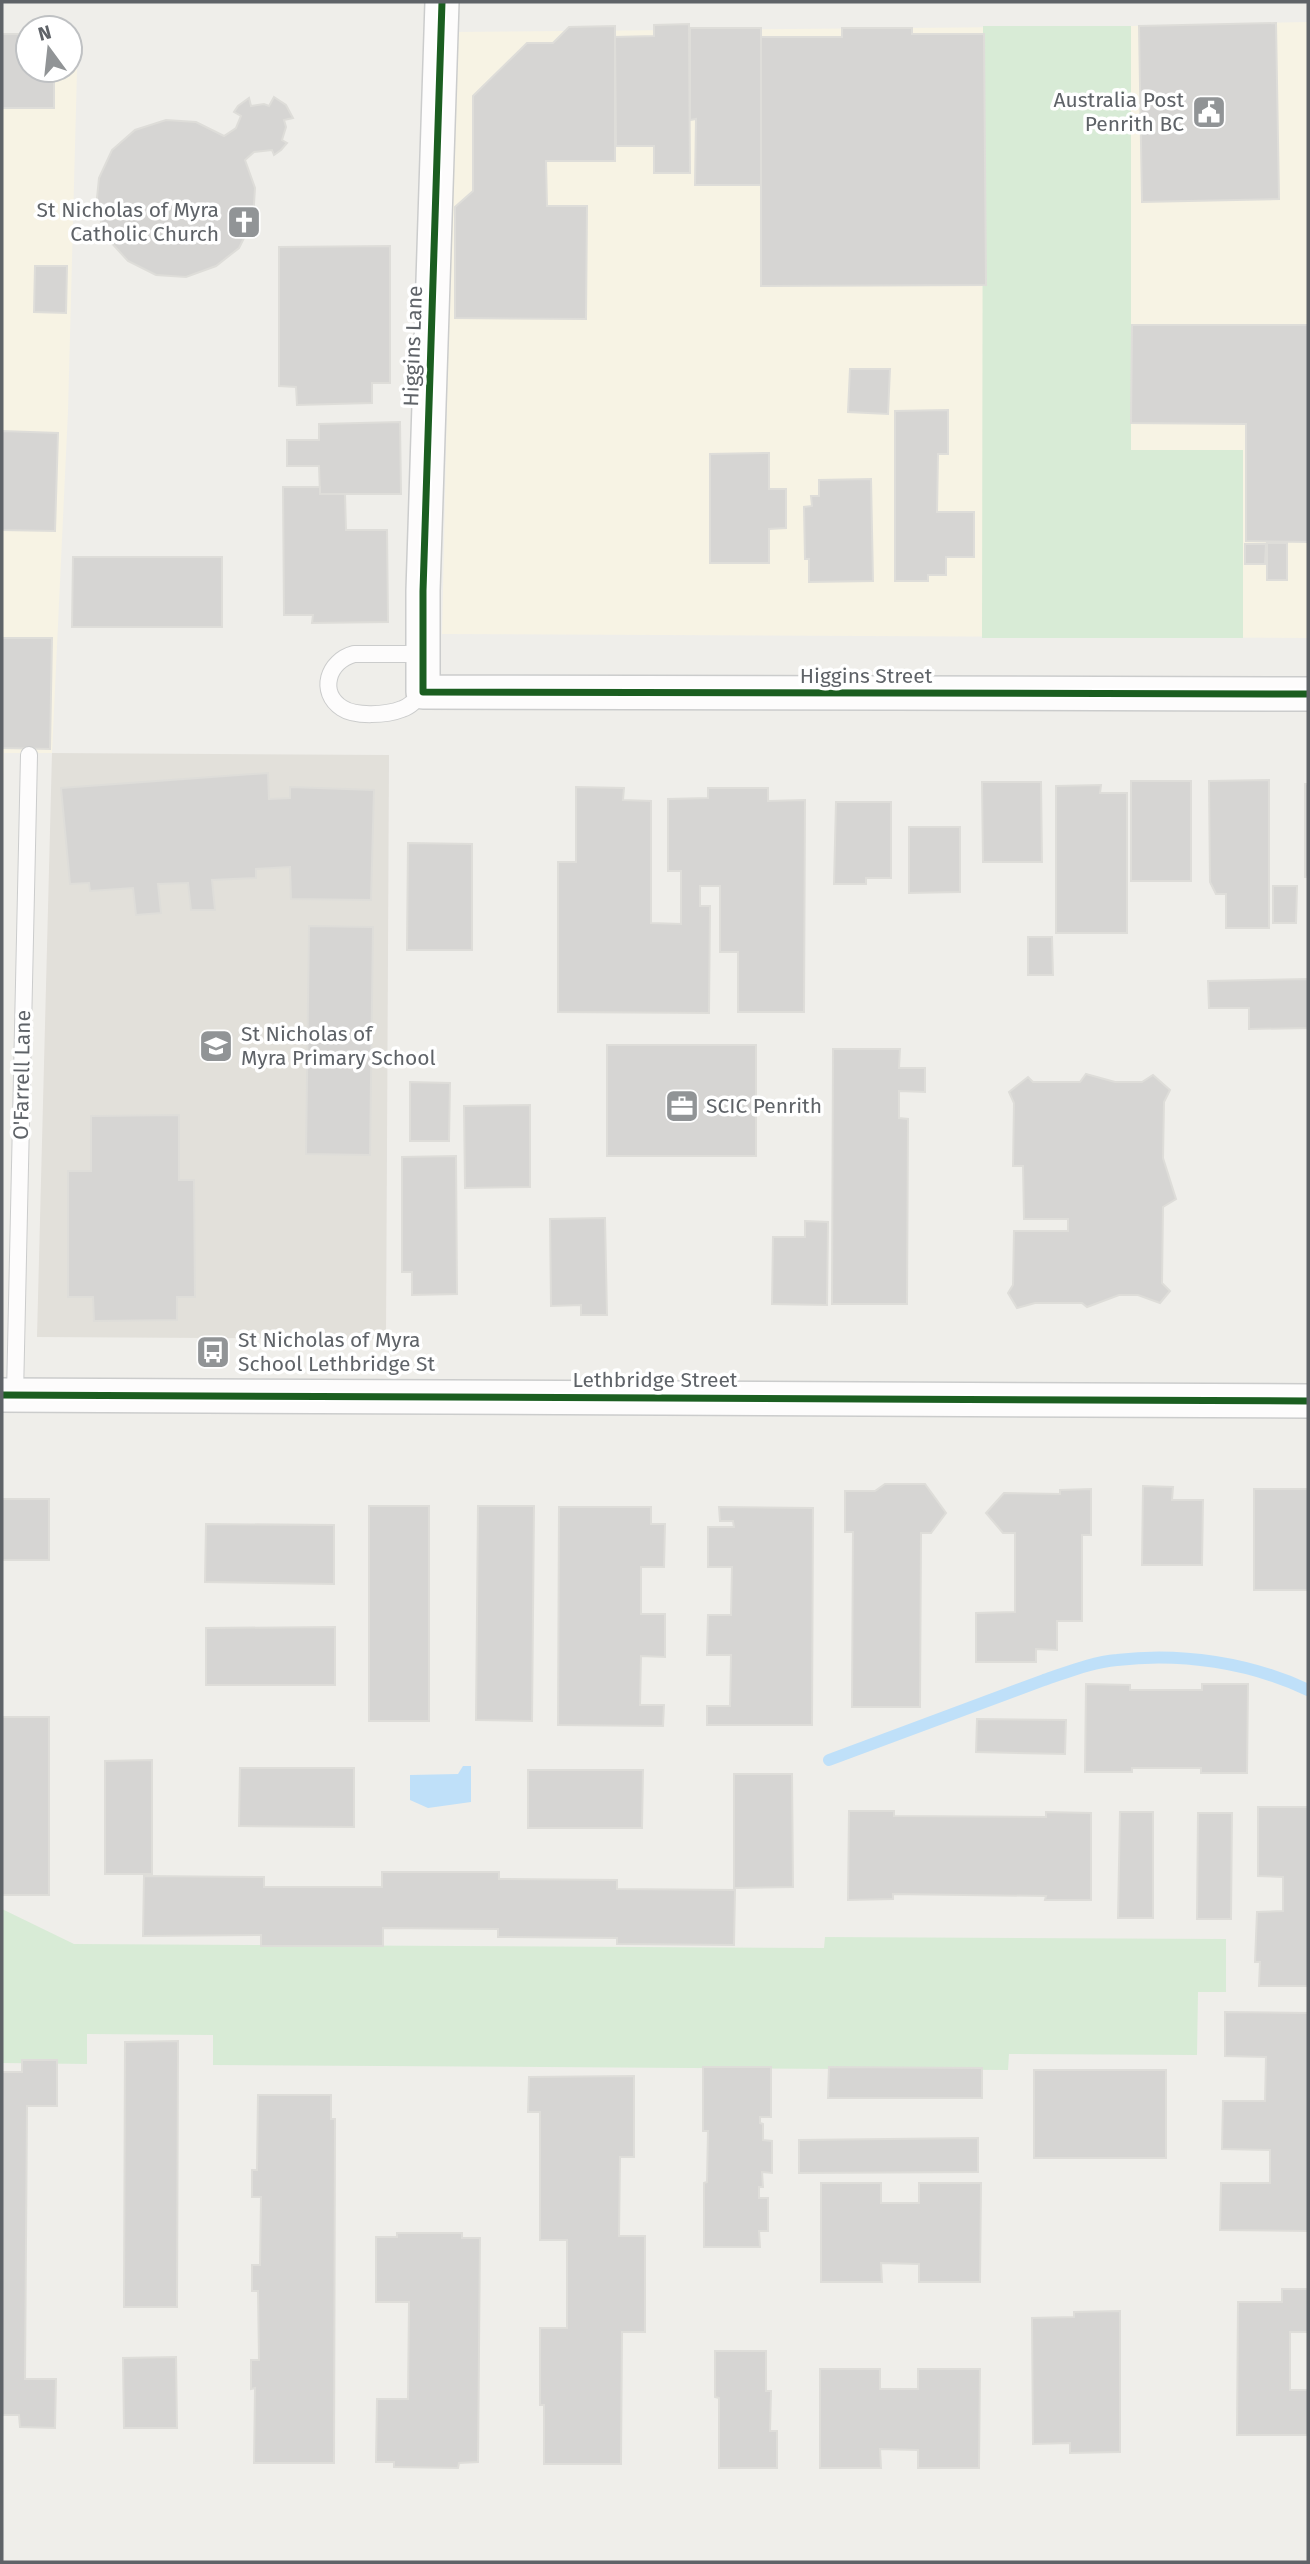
<svg xmlns="http://www.w3.org/2000/svg" width="1310" height="2564" viewBox="0 0 1310 2564" font-family="'Fira Sans',sans-serif">
<rect width="100%" height="100%" fill="#efeeea"/>
<g fill="#f7f3e4">
<path d="M1308,22V638L442,634L455,32L1131,26Z"/>
<path d="M2,33H28V70H70V33H78L68,411L52,753H4L2,818Z"/>
</g>
<path fill="#e2e0da" d="M52,753L389,755L386,1339L37,1337Z"/>
<g fill="#d8ebd6">
<path d="M983,26H1131V450H1243V638H982Z"/>
<path d="M2,1909L74,1944L824,1948L825,1937L1226,1939V1992H1198L1197,2055L1009,2054L1008,2070L213,2065V2035L87,2034V2064L2,2063Z"/>
</g>
<path fill="#bfe0f9" d="M463,1766H471V1802L428,1808L410,1800V1775L458,1774Z"/>
<g fill="none" stroke-linecap="round" stroke-linejoin="round">
<path stroke="#bfe0f9" stroke-width="12" d="M829,1760L1044,1680C1068,1672 1092,1662 1117,1660C1181,1652 1251,1663 1308,1690"/>
</g>
<g fill="#d6d5d3" stroke="#deddd9" stroke-width="2">
<path d="M1276,23L1279,199L1142,202L1139,26Z"/>
<path d="M689,24L690,173H654V146H616L615,37L654,36V25Z"/>
<path d="M615,26V161H546L547,206H587L586,319L455,318V207L473,191V96L527,43H553L569,27Z"/>
<path d="M690,28H761V185H695L696,119L690,120Z"/>
<path d="M842,28H912V34H984L986,285L761,286V37H842Z"/>
<path d="M2,34H28V70H54V108H2Z"/>
<path d="M274,97L286,105L293,118L284,120L286,127L282,140L287,143L281,150L274,155L272,150L254,152L245,160L255,188L253,220L239,248L216,266L186,277L156,275L128,261L107,238L96,208L99,178L112,150L135,130L166,120L196,122L224,136L236,128L241,116L234,112L238,106L249,98L251,106L264,104L269,106Z"/>
<path d="M390,246V383H372V403L297,405L296,387L279,386V247Z"/>
<path d="M35,266H67L66,313L34,312Z"/>
<path d="M1132,325H1308V542L1246,541V424L1131,423Z"/>
<path d="M850,369H890L888,414L848,412Z"/>
<path d="M948,410V454H938L937,512H974V557H946V575H928V581H895V411Z"/>
<path d="M400,422L401,494H320L319,466H287V440H319V424Z"/>
<path d="M2,431L58,433L55,531L2,530Z"/>
<path d="M769,453V489H786V528L769,529V563H710V454Z"/>
<path d="M871,479L873,581L809,582V559H805L804,507L812,506L811,496H819V480Z"/>
<path d="M283,487H320V494H345L346,530H387L388,622L312,623L313,615H284Z"/>
<rect x="1267" y="543" width="20" height="37"/>
<path d="M1245,544H1266L1265,564H1245Z"/>
<path d="M73,557H222V627H72Z"/>
<path d="M2,638H52L50,749L2,748Z"/>
<path d="M268,773L269,799L290,798V787L374,790L371,900L291,899L290,867L256,869V878L212,880L215,910H191L188,883L158,884L161,913L136,915L133,888L90,891L89,883L70,884L61,788Z"/>
<path d="M1269,780V928H1226V894H1216L1210,882L1209,781Z"/>
<rect x="1131" y="781" width="60" height="100"/>
<path d="M982,782H1041L1042,862H983Z"/>
<rect x="1305" y="784" width="3" height="93"/>
<path d="M1101,785L1100,793H1127V933H1056V786Z"/>
<path d="M576,787L624,788L623,800L651,801V923L681,924V871H668V799L708,798V788H768V801L805,800L804,1012H738V952H720V886H700V906H710L709,1013L558,1012V862H576Z"/>
<path d="M836,802H891V878H866V884H834Z"/>
<path d="M909,827H960V892L909,893Z"/>
<path d="M408,843L472,844V950H407Z"/>
<path d="M1273,886H1297L1296,923H1273Z"/>
<path d="M309,926L373,927L370,1155L306,1154Z"/>
<path d="M1028,937H1052L1053,975H1028Z"/>
<path d="M1308,979V1028L1249,1029V1008H1209L1208,981Z"/>
<rect x="607" y="1045" width="149" height="111"/>
<path d="M833,1049H900L899,1068H925V1092L899,1091V1118L908,1119L907,1304H832Z"/>
<path d="M1086,1074L1115,1082H1142L1153,1075L1170,1090L1164,1102L1163,1158L1176,1199L1163,1207L1162,1283L1170,1291L1160,1303L1138,1295H1119L1087,1307L1082,1303H1035L1017,1308L1008,1293L1013,1285L1014,1231H1068V1219H1024L1023,1166H1013L1014,1103L1009,1092L1028,1077L1033,1082H1080Z"/>
<path d="M410,1082L450,1083L449,1141H410Z"/>
<path d="M530,1105V1187L465,1188L464,1106Z"/>
<path d="M179,1115V1180H194L195,1297H177V1320L94,1321L93,1297H68V1171H91V1116Z"/>
<path d="M456,1156L457,1294L412,1295V1272H402V1157Z"/>
<path d="M605,1218L607,1315H581V1305L551,1306L550,1219Z"/>
<path d="M805,1221L828,1222L827,1305L772,1304L773,1237H805Z"/>
<path d="M885,1484H925L946,1513L931,1533H921L920,1707H852L853,1532H845V1491H875Z"/>
<path d="M1143,1486L1173,1487L1172,1500H1203L1202,1565H1142Z"/>
<path d="M1091,1489V1535H1082V1621H1057V1650L1036,1649V1662H976V1613L1015,1612V1533H1003L986,1513L1004,1493L1060,1494V1490Z"/>
<rect x="1254" y="1489" width="54" height="101"/>
<rect x="2" y="1499" width="47" height="61"/>
<rect x="369" y="1506" width="60" height="215"/>
<path d="M478,1506H534L532,1721L476,1720Z"/>
<path d="M559,1507H651V1524H665L664,1567H641V1614H665V1657L641,1656L640,1705H664L663,1726L558,1725Z"/>
<path d="M719,1507L813,1508L812,1725H707V1706H730L731,1655H707L708,1615H731L732,1567H708V1527H734L733,1521H720Z"/>
<path d="M206,1524L334,1525V1584L205,1582Z"/>
<path d="M335,1627V1685H206V1628Z"/>
<path d="M1086,1684L1130,1685V1690H1202V1684H1248L1247,1773H1201V1768H1132V1772H1085Z"/>
<rect x="2" y="1717" width="47" height="178"/>
<path d="M977,1719L1066,1720L1065,1754L976,1752Z"/>
<path d="M152,1760V1874H105V1761Z"/>
<path d="M240,1768H354V1827L239,1826Z"/>
<path d="M528,1770H643L642,1828H528Z"/>
<path d="M734,1774H792L793,1887L734,1888Z"/>
<path d="M1258,1807H1308V1986H1259L1260,1962H1255L1257,1912L1283,1911V1877L1258,1876Z"/>
<path d="M849,1811H894V1816L1046,1817V1812L1091,1813V1900H1045L1046,1896L893,1894V1899L848,1900Z"/>
<path d="M1120,1812H1153V1918H1118Z"/>
<path d="M1198,1813H1232L1231,1919H1197Z"/>
<path d="M382,1872H499V1879L617,1880V1889L735,1890L734,1945L617,1944V1938L498,1937V1929L383,1928V1946H261V1935L143,1936L144,1876L264,1877V1887H382Z"/>
<path d="M1225,2012L1308,2013V2231L1220,2230L1221,2183H1270V2150L1222,2149L1223,2101H1265L1266,2057L1225,2056Z"/>
<path d="M178,2041L177,2307H124L125,2042Z"/>
<path d="M22,2060H57V2106H27L25,2379H56L55,2428L20,2427L19,2415H2V2072H22Z"/>
<path d="M703,2067H771V2117H760V2123L763,2124V2140L772,2141V2173L762,2172L763,2187H759V2198H768V2231H759L760,2247H704V2183L707,2182L708,2131H703Z"/>
<path d="M829,2067L982,2068V2098H828Z"/>
<rect x="1034" y="2070" width="132" height="88"/>
<path d="M634,2076V2157H620L619,2236H645V2332H622L621,2464H544V2405H540V2328H567V2240H540V2112H528L529,2077Z"/>
<path d="M258,2095H331V2119H335L334,2463H254L255,2388L251,2389V2360H259L258,2291H252V2265H260L261,2197H252V2170H257Z"/>
<path d="M978,2138V2172L799,2173V2140Z"/>
<path d="M821,2183H881V2203H919V2183H981L980,2282H919V2264L881,2263L882,2282H821Z"/>
<path d="M397,2233H462V2238H480L478,2462L459,2463L458,2468L394,2467V2462H376L377,2399H408L409,2302H376V2237H397Z"/>
<path d="M1282,2289H1308V2332H1290V2390H1308V2435H1237L1238,2302H1282Z"/>
<path d="M1120,2311V2452L1070,2453V2443L1033,2444L1032,2318L1074,2317V2312Z"/>
<path d="M715,2351H766V2391H771L770,2431H777V2468H719V2398L715,2397Z"/>
<path d="M176,2357L177,2428H124L123,2358Z"/>
<path d="M820,2369H880V2389H918V2369H980L979,2468H918V2450L880,2449L881,2468H820Z"/>
</g>
<g fill="none" stroke-linecap="round" stroke-linejoin="round">
<g stroke="#cbcccc" stroke-width="18">
<g id="lane">
<path d="M423,654H354C328,661 318,692 342,708C355,717 387,715 402,709C411,706 417,699 423,692"/>
<path d="M15,1395L29,755"/>
</g>
</g>
<g stroke="#cbcccc" stroke-width="36">
<g id="street">
<path d="M442,2L423,591V692L1308,694"/>
<path d="M2,1395L1308,1401"/>
</g>
</g>
<use href="#lane" stroke="#fdfcfc" stroke-width="16"/>
<use href="#street" stroke="#fdfcfc" stroke-width="33"/>
<g stroke="#fff" stroke-width="11">
<g id="cycleway">
<path d="M442,2L423,591V692L1308,694"/>
<path d="M2,1395L1308,1401"/>
</g>
</g>
<use href="#cycleway" stroke="#1b5e20" stroke-width="7"/>
</g>
<defs>
<g id="civic-square" transform="scale(1.75)"><rect x="-9" y="-9" width="18" height="18" rx="4" fill="#919496" stroke="#fff"/><path d="M-.6-6.5H3V-4.5H.6V-3L4-1V1h2V6H-6V1h2V-1L-.6-3ZM-1.2 2.5V6h2.4V2.5Z" fill="#fff"/></g>
<g id="church-square" transform="scale(1.75)"><rect x="-9" y="-9" width="18" height="18" rx="4" fill="#919496" stroke="#fff"/><path d="M-1.2-6h2.4v3.5h3.3v2.4h-3.3V6h-2.4V-.1h-3.3v-2.4h3.3Z" fill="#fff"/></g>
<g id="school-square" transform="scale(1.75)"><rect x="-9" y="-9" width="18" height="18" rx="4" fill="#919496" stroke="#fff"/><path d="M0-5L7-2L0 1L-7-2ZM-4 1L0 2.5L4 1V4Q0 6-4 4Z" fill="#fff"/></g>
<g id="office-square" transform="scale(1.75)"><rect x="-9" y="-9" width="18" height="18" rx="4" fill="#919496" stroke="#fff"/><path d="M-6-3h4V-5.5h4V-3h4V5H-6ZM-1-4.5V-3h2v-1.5ZM-6 0V1H6V0Z" fill="#fff"/></g>
<g id="bus-square" transform="scale(1.75)"><rect x="-9" y="-9" width="18" height="18" rx="4" fill="#919496" stroke="#fff"/><path d="M-5-6H5V4H4V6H2V4H-2V6H-4V4H-5ZM-3.5-4V0h7V-4ZM-3.5 1.2v1.5H-2V1.2ZM2 1.2v1.5H3.5V1.2Z" fill="#fff"/></g>
</defs>
<g fill-rule="evenodd">
<use href="#civic-square" x="1209" y="112"/>
<use href="#church-square" x="244" y="222"/>
<use href="#school-square" x="216" y="1046"/>
<use href="#office-square" x="682" y="1106"/>
<use href="#bus-square" x="213" y="1352"/>
</g>
<g text-anchor="middle" dominant-baseline="central" stroke-width="7" stroke-linejoin="round" paint-order="stroke">
<g font-size="21" fill="#5f6368" stroke="#fff" text-anchor="start">
<text x="1184" y="100" text-anchor="end">Australia Post<tspan x="1184" dy="24">Penrith BC</tspan></text>
<text x="219" y="210" text-anchor="end">St Nicholas of Myra<tspan x="219" dy="24">Catholic Church</tspan></text>
<text x="241" y="1034">St Nicholas of<tspan x="241" dy="24">Myra Primary School</tspan></text>
<text x="706" y="1106">SCIC Penrith</text>
<text x="238" y="1340">St Nicholas of Myra<tspan x="238" dy="24">School Lethbridge St</tspan></text>
</g>
<g font-size="21" fill="#5f6368" stroke="#fff">
<text transform="translate(413 346) rotate(-88)">Higgins Lane</text>
<text x="866" y="676">Higgins Street</text>
<text transform="translate(22 1075) rotate(-89)">O'Farrell Lane</text>
<text x="655" y="1380">Lethbridge Street</text>
</g>
</g>
<rect width="1310" height="2564" fill="none" stroke="#5f6368" stroke-width="7"/>
<g transform="translate(49 49) rotate(345)"><circle r="33" fill="#ffffff" stroke="#bfc1c3" stroke-width="2"/>
<path d="M0-5L12 26L0 18L-12 26Z" fill="#919496"/>
<text y="-10" font-size="19" font-weight="bold" text-anchor="middle" fill="#5f6368">N</text>
</g>
</svg>
